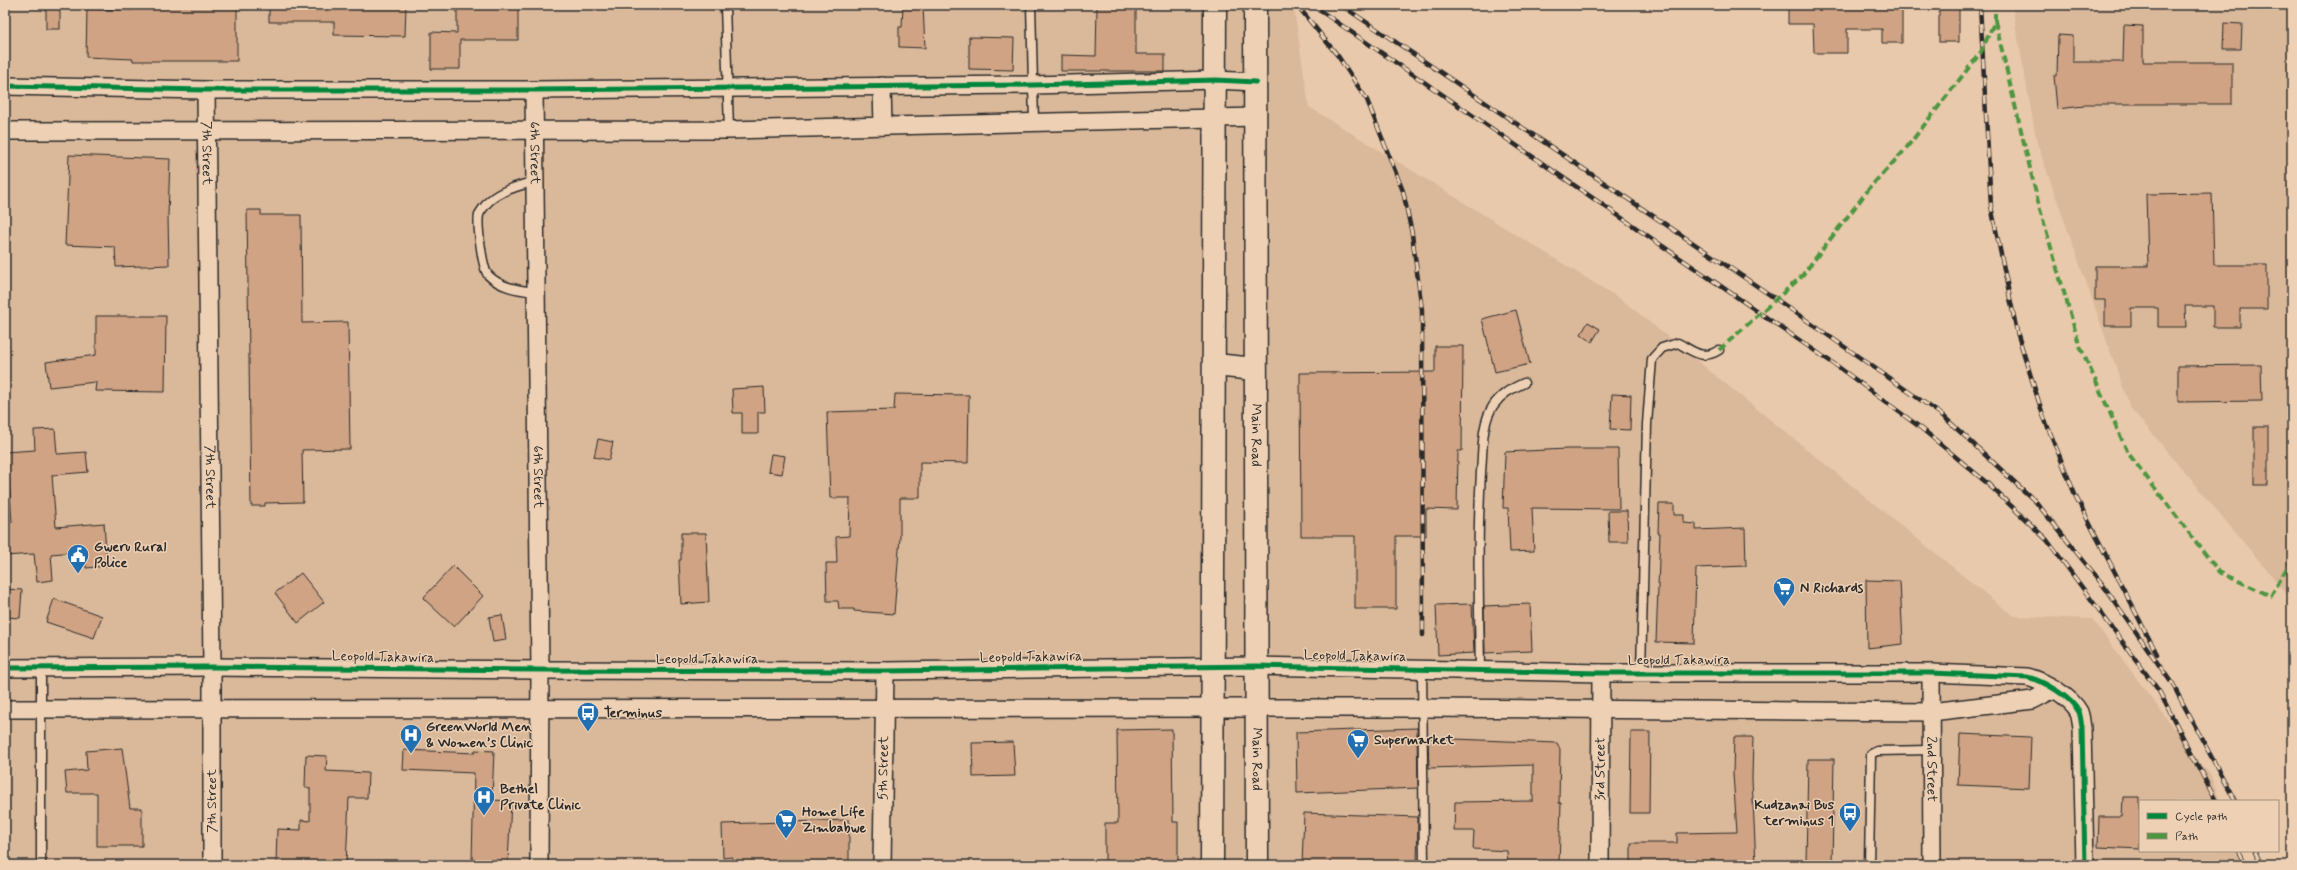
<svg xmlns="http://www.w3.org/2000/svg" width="2297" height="870" viewBox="0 0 2297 870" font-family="Mynerve,sans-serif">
<rect width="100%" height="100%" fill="#e9c9ab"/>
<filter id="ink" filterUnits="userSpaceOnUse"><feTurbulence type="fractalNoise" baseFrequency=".025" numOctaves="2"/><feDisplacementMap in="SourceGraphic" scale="8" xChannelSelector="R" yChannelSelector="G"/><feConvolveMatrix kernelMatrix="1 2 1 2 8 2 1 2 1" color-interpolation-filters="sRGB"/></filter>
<g filter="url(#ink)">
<g fill="#dab89a">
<path d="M5,5H1288L1294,9L1309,107L1622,300L2013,616L2092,619L2212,779L2220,801H2140V851H2238L2243,865H5Z"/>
<path d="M2012,5H2292V600L2130,407L2037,143Z"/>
</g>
<g fill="#cfa383" stroke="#2b2b2b">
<rect x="46" y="5" width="14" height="24"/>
<path d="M133,5H237V61H133V59L86,57L87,9L133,10Z"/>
<path d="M269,5H406L405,36L334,35V22H269Z"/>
<path d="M457,5H518V40H460V69H431V32L457,33Z"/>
<path d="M903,5H923L925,48L899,47V27H902Z"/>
<path d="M1097,5H1136V54H1165V71H1061V55L1096,56Z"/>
<path d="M1788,5H1902V43H1882V29H1847V53H1814L1813,24H1788Z"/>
<rect x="1939" y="5" width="20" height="37"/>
<path d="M2224,23L2242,24L2241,49H2223Z"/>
<path d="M2124,25L2143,26V62H2232V104H2084V106L2057,109L2054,76H2057L2058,35L2073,36V62H2123Z"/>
<path d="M969,37L1014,38L1013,70L969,69Z"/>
<path d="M69,155L170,159L168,216L169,265L116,267L115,247L65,245Z"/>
<path d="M2212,193L2214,265H2267V309H2240V327H2213V306H2185L2186,327H2158V308H2131V326H2105V300H2095V266H2148L2146,194Z"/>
<path d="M247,210H261V215H301L302,323L348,322L350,449L302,450L303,502L265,503V506H251Z"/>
<path d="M1516,310L1530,364L1495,372L1482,319Z"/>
<path d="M96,316H166L165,392L95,391L96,382L49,387L46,362L96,355Z"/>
<path d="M1588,322L1600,329L1592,342L1581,334Z"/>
<path d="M1435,346H1463L1462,451H1458L1457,510L1426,509V536H1396V609H1355V536H1301L1300,373L1435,372Z"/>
<path d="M2261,365L2262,401L2178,402V366Z"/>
<path d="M764,387L765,412H758V434H742V413H733L732,389Z"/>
<path d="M895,394L969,395L968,463L920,462V498H900V537L894,614L854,611V609H839L838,601H827L826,563H837L836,537L849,536L850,498H830L827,412L894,410Z"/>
<path d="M1612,394L1631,395L1630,430L1610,429Z"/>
<rect x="2254" y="427" width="14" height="58"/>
<path d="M55,429L57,454L86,452L88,472L52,475L56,527L104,523L107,566L86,568L85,551L51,554L53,580L37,582L34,554L5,556V523L12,522L9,482L5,483V452L35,450L34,430Z"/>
<path d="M598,439L613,442L609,460L594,457Z"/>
<path d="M1567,449H1618L1619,509L1532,508L1534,551L1510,552L1508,508H1503L1505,452Z"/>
<path d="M771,454L785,456L782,474L768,472Z"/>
<path d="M1659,504H1674V515H1684V523L1696,524V530L1745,528L1746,566L1696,568L1694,643L1656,642L1660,533H1658Z"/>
<path d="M1608,511H1627L1628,542H1609Z"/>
<path d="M681,533H706L709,602L681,604L679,560H681Z"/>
<path d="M453,566L483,596L454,627L423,598Z"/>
<path d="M301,573L324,602L298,623L275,593Z"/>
<path d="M1866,580L1900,581L1903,644L1867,648Z"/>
<path d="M5,589L22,590L20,618L5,617Z"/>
<path d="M54,599L102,616L94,638L46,622Z"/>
<path d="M1472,604L1474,653L1438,655L1436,605Z"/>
<path d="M1530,604L1532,651L1485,653L1484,606Z"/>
<path d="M502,615L506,640L493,642L489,617Z"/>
<path d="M1417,728L1418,788L1297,793L1296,732Z"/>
<path d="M1172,729L1173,822H1178V865H1105V823H1118L1117,730Z"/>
<path d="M1631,732H1650L1649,813H1630Z"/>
<path d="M1960,734L2031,737L2029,788L1958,785Z"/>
<path d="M1734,737H1753L1752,779L1756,865H1631V843H1677V833L1737,832L1733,774Z"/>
<path d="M1428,738L1557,743L1560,749L1559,803H1561L1559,865H1508L1507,851L1473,849L1474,831H1454L1455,802L1533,801V765L1429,768Z"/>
<path d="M1013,742L1015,776L973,777L972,743Z"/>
<path d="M122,748L130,808H142V846H97V793H67L65,772L87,770L86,751Z"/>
<path d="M404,750L475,753V750L494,751L492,800L511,801L508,863L472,862L474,773L403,770Z"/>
<path d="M306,755L327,756L326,771L368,773L367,798H349L346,865H276L277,829L301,830V820L310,821V788L305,787Z"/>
<path d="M1808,759H1834L1832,865H1806Z"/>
<path d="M2123,797H2140V849L2098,847L2099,817H2122Z"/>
<path d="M1304,813L1418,817L1417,865H1302Z"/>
<path d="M849,820V865H732V857L723,858L722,824Z"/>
</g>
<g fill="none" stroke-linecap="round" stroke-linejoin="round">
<g stroke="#2b2b2b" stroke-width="11">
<g id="lane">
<path d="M725,5L729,130"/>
<path d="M1031,5L1034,122"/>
<path d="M535,181C519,186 501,190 488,202C486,205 480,211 479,215C477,224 482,267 488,275C501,288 519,290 536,292"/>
<path d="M41,668V865"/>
<path d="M1422,670L1424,865"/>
<path d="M1480,671C1479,604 1477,538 1481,472C1483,451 1481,424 1493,406C1501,394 1511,389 1524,383"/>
<path d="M1641,672L1647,424L1652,359L1662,348L1678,343C1693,351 1702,361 1719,350"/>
<path d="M1869,865L1871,754L1877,751L1931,750"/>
</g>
</g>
<g stroke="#2b2b2b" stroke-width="20">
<g id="street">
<path d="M5,86L206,90H534L1033,85L1216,80L1256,82"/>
<path d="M882,86L883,126"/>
<path id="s1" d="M206,90L212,667V865"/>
<path id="s2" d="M534,90L540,670L539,865"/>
<path d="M5,131L729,130L1256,117"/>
<path d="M5,668L212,667L540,670L885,671L1257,666L1601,673H1931L2027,677C2044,681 2071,697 2079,712C2081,717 2081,723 2082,728L2085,865"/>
<path id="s3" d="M1931,673L1932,865"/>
<path d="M5,709L1423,708L1931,712L2033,700L2054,689"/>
<path id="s4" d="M882,865L885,671"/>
<path id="s5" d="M1600,865L1601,673"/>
</g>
</g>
<g stroke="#2b2b2b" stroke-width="25">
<g id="secondary">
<path id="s6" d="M1255,5L1257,865"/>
<path d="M1215,365L1255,369"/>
<path d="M1212,865L1215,5"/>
</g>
</g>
<use href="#lane" stroke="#eed1b4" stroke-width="8"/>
<use href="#street" stroke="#eed1b4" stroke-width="17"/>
<use href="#secondary" stroke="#eed1b4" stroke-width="22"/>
<g stroke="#2b2b2b" stroke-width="4.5">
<g id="rail">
<path d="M1297,5L1338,56L1367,100L1403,191L1412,234L1422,310L1423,635"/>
<path d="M1312,5L1837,366L1921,428L1987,483L2047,540L2159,691L2216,801"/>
<path d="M1341,5L1776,299L1942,415L2036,502L2103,585L2173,685L2235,801"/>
<path d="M1980,5L1991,206L2017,332L2043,415L2076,497L2157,654"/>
<path d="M2239,851L2246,865"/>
<path d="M2255,851L2261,865"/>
</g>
</g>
<use href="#rail" stroke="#eed1b4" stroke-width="3" stroke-dasharray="9" stroke-linecap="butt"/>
<g stroke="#4d9640" stroke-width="4" stroke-dasharray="8 4" stroke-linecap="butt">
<path d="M1995,21L2039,206L2079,344L2128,453L2219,572L2271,596L2292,559"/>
<path d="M1719,350L1801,277L1872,185L1904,151L1981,52L1995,21V5"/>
</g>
<g stroke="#eed1b4" stroke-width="8">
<g id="cycleway">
<path d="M5,86L206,90H534L1033,85L1216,80L1256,82"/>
<path d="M5,668L212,667L540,670L885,671L1257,666L1601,673H1931L2027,677C2044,681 2071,697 2079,712C2081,717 2081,723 2082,728L2085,865"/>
</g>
</g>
<use href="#cycleway" stroke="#00873e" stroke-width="5"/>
</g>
</g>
<defs>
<g id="civic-pin" transform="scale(1.15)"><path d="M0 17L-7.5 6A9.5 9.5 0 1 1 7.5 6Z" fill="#1f6fb2" stroke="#eed1b4"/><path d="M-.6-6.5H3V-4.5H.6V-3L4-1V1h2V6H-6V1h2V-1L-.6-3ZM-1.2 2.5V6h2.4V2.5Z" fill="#fff"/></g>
<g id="supermarket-pin" transform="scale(1.15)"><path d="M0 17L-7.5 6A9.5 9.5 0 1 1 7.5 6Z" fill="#1f6fb2" stroke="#eed1b4"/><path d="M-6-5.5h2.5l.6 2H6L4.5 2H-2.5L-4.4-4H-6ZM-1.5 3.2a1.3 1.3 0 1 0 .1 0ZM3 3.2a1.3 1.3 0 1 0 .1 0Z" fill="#fff"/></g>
<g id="bus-pin" transform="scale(1.15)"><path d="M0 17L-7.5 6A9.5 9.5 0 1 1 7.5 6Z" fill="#1f6fb2" stroke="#eed1b4"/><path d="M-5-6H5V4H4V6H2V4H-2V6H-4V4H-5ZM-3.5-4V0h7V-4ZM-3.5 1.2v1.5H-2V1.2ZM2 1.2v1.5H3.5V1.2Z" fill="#fff"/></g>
<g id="hospital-pin" transform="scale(1.15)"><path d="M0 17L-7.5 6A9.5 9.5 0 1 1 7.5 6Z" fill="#1f6fb2" stroke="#eed1b4"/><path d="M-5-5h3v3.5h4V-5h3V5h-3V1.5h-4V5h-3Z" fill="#fff"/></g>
</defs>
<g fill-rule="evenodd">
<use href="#civic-pin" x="78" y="555"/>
<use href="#supermarket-pin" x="1784" y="588"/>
<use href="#bus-pin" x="588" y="713"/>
<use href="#hospital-pin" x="411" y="735"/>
<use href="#supermarket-pin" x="1358" y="740"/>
<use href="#hospital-pin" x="484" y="797"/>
<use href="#bus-pin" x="1850" y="813"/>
<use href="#supermarket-pin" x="786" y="820"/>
</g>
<g text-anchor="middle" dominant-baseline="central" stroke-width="3" stroke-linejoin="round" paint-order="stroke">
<g font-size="14" fill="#2b2b2b" stroke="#eed1b4">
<text stroke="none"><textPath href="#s1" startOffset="63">7th Street</textPath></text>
<text stroke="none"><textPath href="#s2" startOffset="63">6th Street</textPath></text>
<text stroke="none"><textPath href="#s6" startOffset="430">Main Road</textPath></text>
<text stroke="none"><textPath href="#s1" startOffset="387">7th Street</textPath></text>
<text stroke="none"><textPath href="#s2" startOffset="387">6th Street</textPath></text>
<text transform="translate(1355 656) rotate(1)">Leopold Takawira</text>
<text transform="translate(383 657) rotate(1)">Leopold Takawira</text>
<text transform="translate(1031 657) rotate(-1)">Leopold Takawira</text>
<text x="707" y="659">Leopold Takawira</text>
<text x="1679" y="660">Leopold Takawira</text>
<text stroke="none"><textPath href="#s6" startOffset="754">Main Road</textPath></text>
<text stroke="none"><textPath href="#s4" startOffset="97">5th Street</textPath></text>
<text stroke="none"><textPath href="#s5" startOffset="96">3rd Street</textPath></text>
<text stroke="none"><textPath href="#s3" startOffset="96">2nd Street</textPath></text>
<text transform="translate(212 801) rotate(-90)">7th Street</text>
</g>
<g font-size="14" font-weight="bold" fill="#2b2b2b" stroke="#eed1b4" text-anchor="start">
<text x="94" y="547">Gweru Rural<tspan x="94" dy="16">Police</tspan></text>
<text x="1800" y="588">N Richards</text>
<text x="604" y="713">Terminus</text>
<text x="426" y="727">GreenWorld Men<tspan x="426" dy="16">&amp; Women’s Clinic</tspan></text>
<text x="1374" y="740">Supermarket</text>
<text x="500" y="789">Bethel<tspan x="500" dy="16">Private Clinic</tspan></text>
<text x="1834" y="805" text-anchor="end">Kudzanai Bus<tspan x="1834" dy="16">terminus 1</tspan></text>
<text x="802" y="812">Home Life<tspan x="802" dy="16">Zimbabwe</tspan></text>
</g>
</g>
<rect width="2297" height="870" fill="none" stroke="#eed1b4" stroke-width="20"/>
<rect x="10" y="10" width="2277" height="850" fill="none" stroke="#2b2b2b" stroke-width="1.5" filter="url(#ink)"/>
<rect x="2139" y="800" width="140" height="52" fill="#eed1b4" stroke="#a08f7d"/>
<rect x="2147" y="813" width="20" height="6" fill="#00873e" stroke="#a08f7d"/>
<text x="2175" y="820" font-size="12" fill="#2b2b2b">Cycle path</text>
<rect x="2147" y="833" width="20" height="6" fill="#4d9640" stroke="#a08f7d"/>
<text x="2175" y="840" font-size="12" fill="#2b2b2b">Path</text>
</svg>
